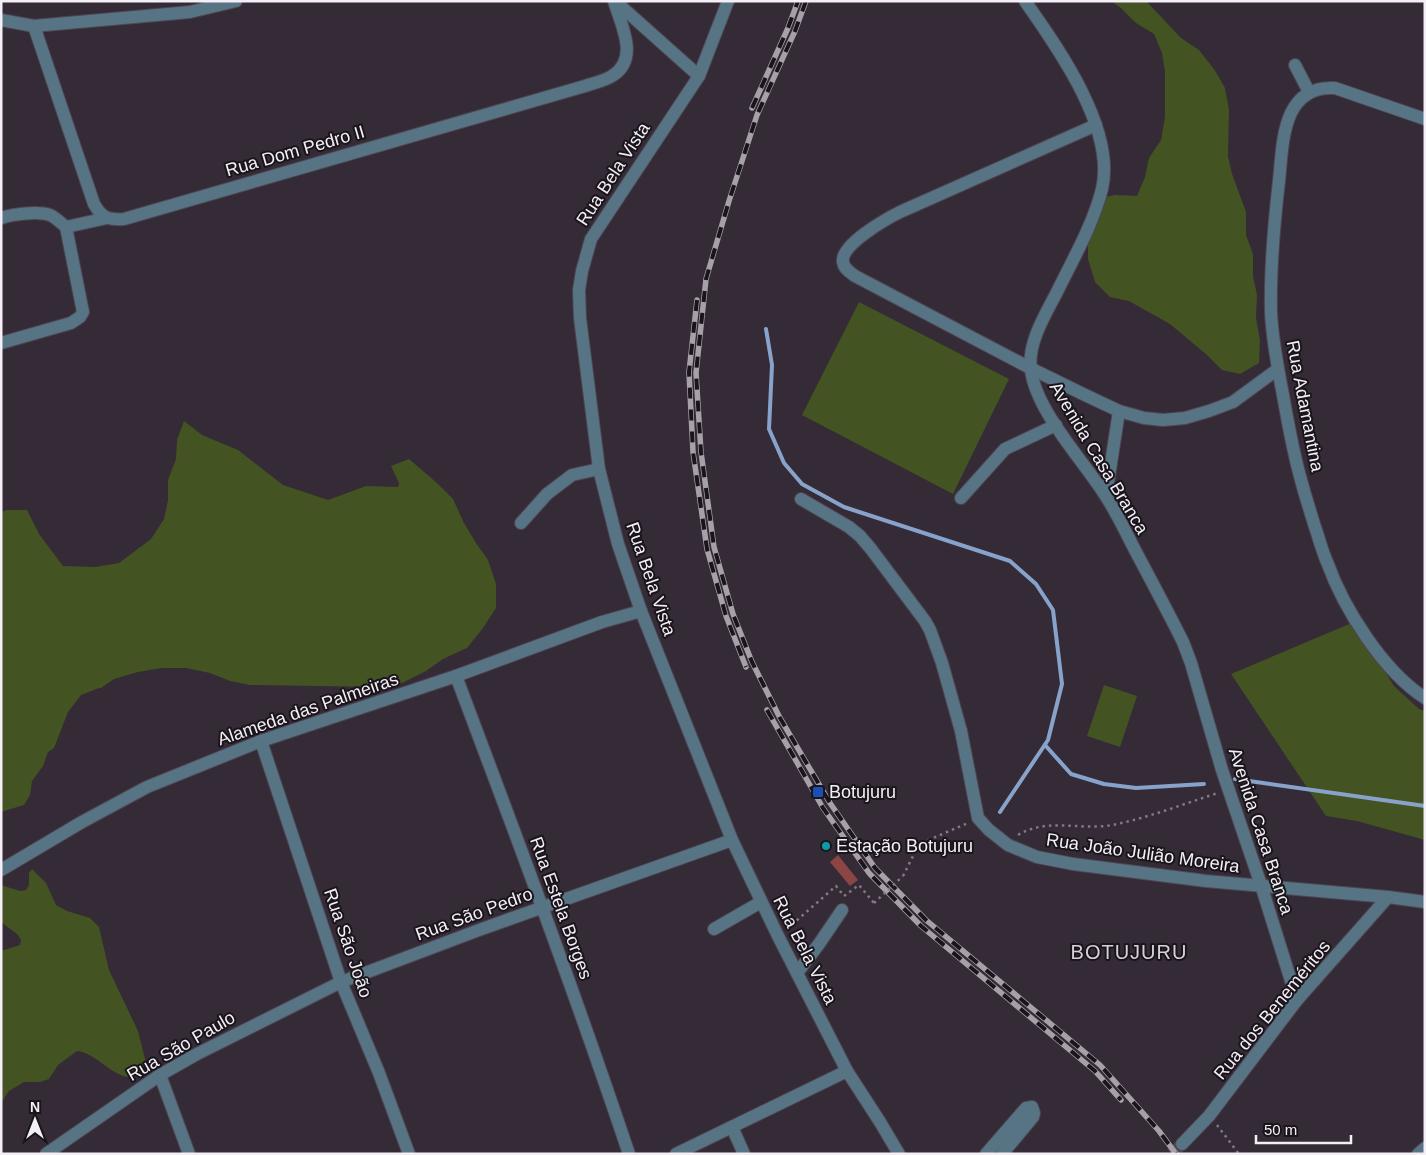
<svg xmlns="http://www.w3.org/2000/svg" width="1426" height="1155" viewBox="0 0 1426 1155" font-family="Arial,sans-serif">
<rect width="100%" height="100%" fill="#342b37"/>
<g fill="#435322">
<path d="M1111,1H1146L1181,38L1199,50L1214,69L1225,88L1229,110L1228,156L1232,174L1246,212V235L1253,254V276L1257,295L1256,318L1260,340L1259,363L1240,374L1222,370L1207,355L1170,324L1129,301L1110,297L1095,282L1088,259V237L1096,199L1115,195L1137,196L1145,177L1149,158L1161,140L1165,117V72L1162,53L1154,34L1136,23L1121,8Z"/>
<path d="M859,302L1009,379L953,494L802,415Z"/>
<path d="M184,421L202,435L238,450L283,485L328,500L366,486L398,487L399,483L391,466L409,459L437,483L453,499L464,523L476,543L488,560L496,584V608L483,628L467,648L443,659L426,671L402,683L382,687L250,685L230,681L210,673L186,668H162L138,672L114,679L101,688H99L81,695L68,712L54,748L48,752L43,766L32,781L30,795L24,805L1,812V512L7,510H27L39,534L63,566L95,567L119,563L151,539L164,519L168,500V480L176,459L177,440Z"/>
<path d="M1354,622L1394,686L1419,709L1425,711V840L1357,821L1326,816L1231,674Z"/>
<path d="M1104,685L1137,696L1120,747L1087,736Z"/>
<path d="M32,869L46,883L56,905L67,911L90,918L99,927L109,970L138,1031L146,1063L141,1073C138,1074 133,1077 129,1077C110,1075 96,1053 77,1051L58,1065L49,1079L40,1082H24L9,1091L1,1103V951L20,945L21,940L17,934L1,922V885L20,891L26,890L29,885V873Z"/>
</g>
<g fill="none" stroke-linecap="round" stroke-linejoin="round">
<g stroke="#88a3cb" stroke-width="4">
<path d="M766,329L772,365L769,429L784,463L802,484L844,507L1010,561L1036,584L1053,610L1062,684L1048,740L1000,812"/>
<path d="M1045,745L1071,774L1104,784L1136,788L1204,784"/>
<path d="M1235,779L1425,806"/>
</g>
</g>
<path fill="#8b4643" d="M838,855L858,880L850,886L830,862Z"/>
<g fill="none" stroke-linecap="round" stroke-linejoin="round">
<path stroke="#514854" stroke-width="12" stroke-dasharray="12 6" stroke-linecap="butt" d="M1172,1154L1182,1144"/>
<g stroke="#4f4652" stroke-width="14">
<g id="minor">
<path d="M615,1L699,76"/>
<path d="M728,1L699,76L591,239L582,271L579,290L580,318L599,469L618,544L641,611L732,840L778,936L847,1071L880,1122L899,1154"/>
<path d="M1025,1C1058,48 1116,129 1102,189C1093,225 1073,259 1057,292C1045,315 1027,344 1031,370C1036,411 1083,460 1105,495C1117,513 1126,533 1136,552C1152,582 1168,612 1183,642L1191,663L1222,770L1261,885L1297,1000"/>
<path d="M1,20L34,26L190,12L236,1"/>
<path d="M34,26L94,204C102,218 108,220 124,219L585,86C594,83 604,81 612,76C640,59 621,25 614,1"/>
<path d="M1295,65L1309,92"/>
<path d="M1425,119L1335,88C1282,85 1283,142 1279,181C1274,224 1270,268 1271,312C1272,339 1278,369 1283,395C1288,423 1293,452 1301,480C1305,495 1310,511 1315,527C1319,538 1322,551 1327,562C1344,609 1383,671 1425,698"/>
<path d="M1096,125L900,212C886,219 840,245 843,262C844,269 850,272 855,276L1030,368L1083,394L1119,411L1144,418L1163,420L1185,418L1209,411L1233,402L1278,369"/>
<path d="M1,218C13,214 38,211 50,215C55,217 61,223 66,227L107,218"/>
<path d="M1,343L71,323L80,317L83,312L66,227"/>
<path d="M1106,496L1119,411"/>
<path d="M961,498L1005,449L1056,425"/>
<path d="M801,499L849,527L860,536L871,549L925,621L930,630L942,663L961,731L978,818L989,830L1008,845L1037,857L1073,864L1206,881L1388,897L1425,902"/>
<path d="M521,523L547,494L572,475L599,469"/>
<path d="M456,676C516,835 575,993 629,1154"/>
<path d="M261,741L341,982L379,1073L409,1154"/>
<path d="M1,870L82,822L147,787L261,741L456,676L602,622L641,611"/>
<path d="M714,929L761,902"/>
<path d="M797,973L819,944L842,910"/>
<path d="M160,1075L189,1154"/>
<path d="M732,1127L744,1154"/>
<path d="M1182,1144L1209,1116L1297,1000L1388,897"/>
<path d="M46,1154L160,1075L197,1054L341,982L479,930L732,840"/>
<path d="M676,1154L847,1071"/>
<path d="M986,1154L1026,1108L1032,1107L1034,1113L1033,1117L1002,1154"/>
<path d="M1418,1154L1425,1148"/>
</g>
</g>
<g stroke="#817983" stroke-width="2.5" stroke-dasharray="2.5 4" stroke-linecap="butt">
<path d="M1018,835C1048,817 1080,831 1112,825C1148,818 1183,804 1218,793"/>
<path d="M903,876L919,844L968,823"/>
<path d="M787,929L836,886L844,896L859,885L874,903"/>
<path d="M1217,1125L1239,1154"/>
</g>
<use href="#minor" stroke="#567484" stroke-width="12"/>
<g stroke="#a7a0a9" stroke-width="5.5">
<g id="rail">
<path d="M806,1L795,31L757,115L729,201L706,279L696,373L701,452L714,547L733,614L752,662L780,718L830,803L875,868L926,920L1100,1065L1159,1131L1176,1154"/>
<path d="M752,108L788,28L798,1"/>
<path d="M697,300L689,372L693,452L707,549L726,616L746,667"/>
<path d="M767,710L823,808L869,873L921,926L1095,1071L1121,1100"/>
</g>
</g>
<use href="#rail" stroke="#19151b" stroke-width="4" stroke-dasharray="11" stroke-linecap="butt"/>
<path stroke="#817983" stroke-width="2.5" stroke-dasharray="2.5 4" stroke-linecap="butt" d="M874,903L903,876"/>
</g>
<rect fill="#1a4fb4" stroke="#19151b" stroke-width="2" x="812" y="786" width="12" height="12" rx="2.5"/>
<circle fill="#0f9aa8" stroke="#19151b" stroke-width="2" cx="826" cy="846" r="5"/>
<g text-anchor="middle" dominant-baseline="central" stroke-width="4" stroke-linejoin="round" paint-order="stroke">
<g font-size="18" fill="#f4eef6" stroke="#19151b">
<text transform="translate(295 151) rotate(-16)">Rua Dom Pedro II</text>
<text transform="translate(613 174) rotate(-57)">Rua Bela Vista</text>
<text transform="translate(1305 406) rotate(79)">Rua Adamantina</text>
<text transform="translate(1099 458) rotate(59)">Avenida Casa Branca</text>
<text transform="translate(651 579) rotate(71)">Rua Bela Vista</text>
<text transform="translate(308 709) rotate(-19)">Alameda das Palmeiras</text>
<text transform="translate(1261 831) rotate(72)">Avenida Casa Branca</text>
<text transform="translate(1143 853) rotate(8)">Rua João Julião Moreira</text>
<text transform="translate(561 908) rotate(70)">Rua Estela Borges</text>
<text transform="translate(474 914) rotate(-20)">Rua São Pedro</text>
<text transform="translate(348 943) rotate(71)">Rua São João</text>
<text transform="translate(805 950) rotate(63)">Rua Bela Vista</text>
<text transform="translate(1272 1010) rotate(-51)">Rua dos Beneméritos</text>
<text transform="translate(181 1046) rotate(-30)">Rua São Paulo</text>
</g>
<g font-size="18" fill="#f4eef6" stroke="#19151b" text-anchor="start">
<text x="829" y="792">Botujuru</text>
<text x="836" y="846">Estação Botujuru</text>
</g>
<g font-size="20" letter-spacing="1" fill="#d9cede" stroke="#19151b">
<text x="1129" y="952">BOTUJURU</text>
</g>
</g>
<rect width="1426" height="1155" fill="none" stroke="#f4eef6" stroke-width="5"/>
<g transform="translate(35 1120)" stroke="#19151b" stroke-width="4" paint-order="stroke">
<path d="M0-4L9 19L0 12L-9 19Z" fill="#f4eef6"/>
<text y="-8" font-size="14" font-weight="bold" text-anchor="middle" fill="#f4eef6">N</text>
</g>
<path d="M1256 1135v8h95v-8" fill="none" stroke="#f4eef6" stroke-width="2.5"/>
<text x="1264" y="1135" font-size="15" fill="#f4eef6" stroke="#19151b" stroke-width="4" paint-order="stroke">50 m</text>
</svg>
